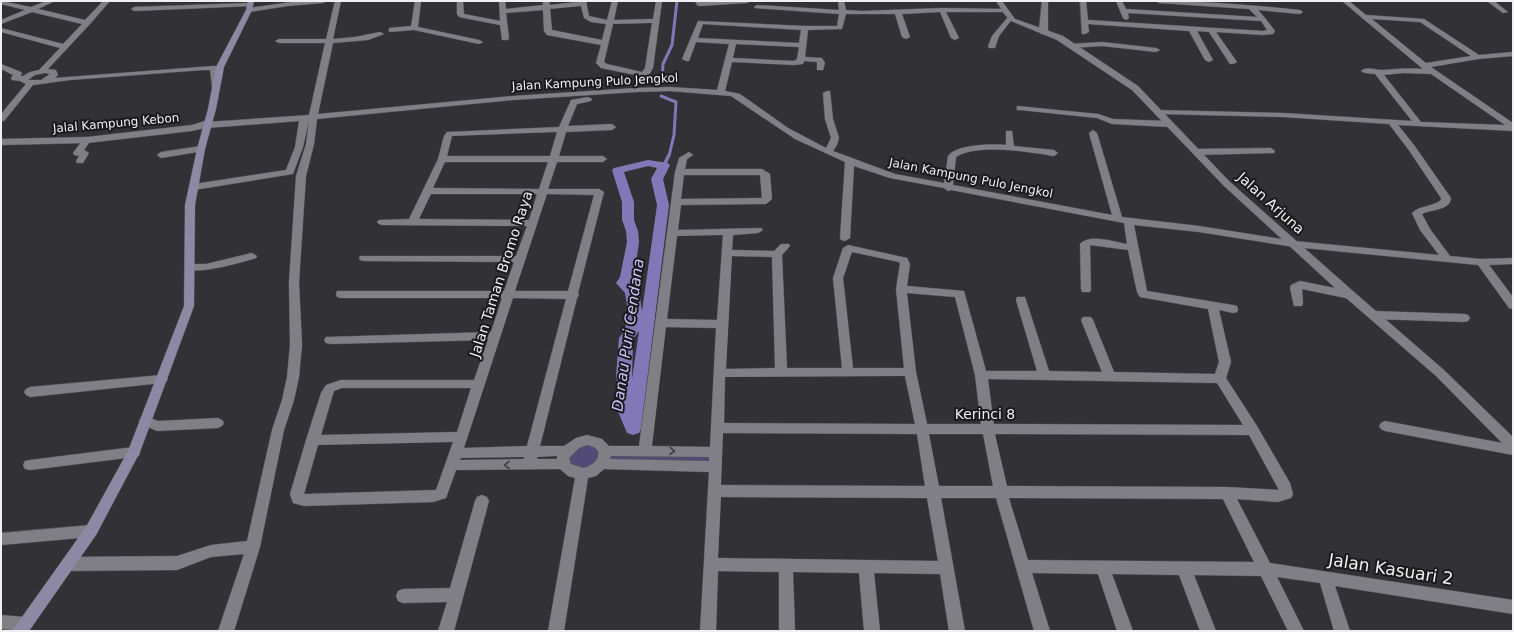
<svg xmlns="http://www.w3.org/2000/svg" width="1514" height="632" viewBox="0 0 1514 632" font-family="'DejaVu Sans',sans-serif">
<rect width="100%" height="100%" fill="#323236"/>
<path fill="#524b78" d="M574,443L603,446L716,452L715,467L602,464L571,471L565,451Z"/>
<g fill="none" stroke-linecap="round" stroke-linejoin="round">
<g stroke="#8278b7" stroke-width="3">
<path d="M662,83L663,64L672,45L677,1"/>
<path d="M661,96L676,102L674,135L669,156"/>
</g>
<path stroke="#8278b7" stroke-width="3.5" d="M633,167L648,163L664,165L669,155"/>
<path fill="#8278b7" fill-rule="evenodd" d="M648,160L668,163L670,165L663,179L669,205L641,429L639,433L633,435L627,433L614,402L620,394L616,376L619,338L625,330L628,311L625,293L616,283L620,277L627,242L626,231L622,220V202L612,170L614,168ZM648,166L657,168L651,179L657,205L642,311L639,292L630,282L634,277L639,242L638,231L634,220V202L624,172ZM639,331L632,379L633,339Z"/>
<g stroke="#525255" stroke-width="1">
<g id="minor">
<path d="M1,1L31,7L46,1H55L38,9L85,20L103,1H110L90,24L48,69L56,70L58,75L55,78L213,66H216L219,72V85L215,87H212L210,70H203L70,80L33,85L4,121H1V114L26,84L20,81L12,80L11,78L13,75L1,69V64L21,72L22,74L20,76H23L30,72L39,70L60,48L1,32V28L63,44L82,24L32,12L1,24V20L25,10L1,4ZM45,73L50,74L41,80H28L35,75Z"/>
<path d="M299,1H326L323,3L288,6L249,12L246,10L249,8Z"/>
<path d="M335,1H341L333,39L355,37L380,32L384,34L368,40L333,43L318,114L513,96L636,88L670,87L717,90L729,44L696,42L689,61H686L682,59L698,21L805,26H837L839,14L755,8L754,7L757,5L839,10L838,1H844L846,10L862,11L942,8L1005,9L1008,11L1007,12H946L959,38L955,40L951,38L940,12L902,14L910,37L906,39L902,37L895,14H846L842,29L808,30L805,57L822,58L825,63L823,70H817V62L804,61L803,64L794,65L732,62L725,91L740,94L788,128L826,148L831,138L825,119L823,93L827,91H830L833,119L839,138L837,145L833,151L895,174L944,183L948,156C957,144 991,144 1006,145V131H1012L1014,146L1054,150L1058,153L1054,156C1030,152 976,143 956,157L953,185L1112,215L1089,133L1093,130L1097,133L1122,217L1199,226L1294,241L1439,255L1420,230L1412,213C1420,205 1433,207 1441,200V198L1408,149L1389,124L1283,117L1158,114L1154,112L1158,110L1283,113L1412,121L1375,74L1365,73L1361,71C1367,66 1375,70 1382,70C1396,69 1409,68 1423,69L1342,1H1349L1366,15L1424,19L1479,55L1513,52V56L1478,59L1431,67L1513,123V131L1398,125L1414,145L1451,198C1450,211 1431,209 1422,214L1430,229L1450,256L1481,259L1513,258V264L1489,265L1513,297V309L1509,308L1478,265L1294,247L1199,232L1134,225L1147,291L1233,305L1237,306L1238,309L1237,312L1233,313L1219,310L1231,362L1226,378L1257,426L1290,483L1293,494L1291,498L1278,502L1237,499L1270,563L1513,600V614L1335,586L1350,631H1334L1320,583L1277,577L1304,631H1288L1261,576L1194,575L1216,631H1200L1179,575L1112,574L1133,631H1117L1098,574L1032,573L1050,631H1034L996,498H941L965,631H949L940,574L874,573L880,631H864L859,573L793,572L795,631H779V572L718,571L716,631H700L709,472L604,469L596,476L588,478L564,631H548L575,478L568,476L560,469L456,470L446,498L433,502L304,506L293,503L290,494L306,440L321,393L326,385L341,380H474L488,340L330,344L326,343L324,340L326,337L491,332L502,298H341L337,297L336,294L337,291H504L514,262L364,261L360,260L359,258L360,256H516L527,226L382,225L379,224L377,222L379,220L409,219L438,159L444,136L447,132L559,127L571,100L588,97L592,99L591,101L577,104L568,126L612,124L616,127L612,130L566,132L559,156H603L607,159L603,162H557L548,189H599L604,192L578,293L579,295L577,298L540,446H564L576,438L587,435L602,439L609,446H639L675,172L679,158L689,152L693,155L687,159L685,169H762L770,174L772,199L766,204L681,205L678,230L761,228L763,230L758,233L733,235L732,250L774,251L781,244H789L790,246L782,255L787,368H842L833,278L843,248L848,245L907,258L910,264L907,286L964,291L986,371H1037L1016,300L1017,297H1025L1026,300L1049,371L1102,372L1081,320L1083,317H1091L1093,320L1114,372L1215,374L1219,362L1208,309L1140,297L1137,292L1128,250L1090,245L1091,289L1090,292H1082L1081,289L1080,244C1089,233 1115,242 1127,244L1124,223L951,190L948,191L944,188L890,178L854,166L850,238L845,241L841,240L840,238L845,162L795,139L731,96L670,91L636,92L513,100L317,119L314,144L306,176L299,282L302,345L299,377L294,400L284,430L260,547L234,631H218L244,554L211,557L177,570L68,571L63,569L61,564L63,559L68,557L177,556L211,545L247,541L272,430L282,400L287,377L290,345L289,282L296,176L306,144L309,120L303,147L293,174L194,190L189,187L194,184L286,170L295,147L299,121L207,128L203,125L207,122L309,115L325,43H279L275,41L279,39H326ZM1372,19L1420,22L1471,56L1426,63ZM703,24L801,30L799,43L698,38ZM736,44L799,47L797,59L794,61L733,58ZM1404,73L1431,74L1505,125L1421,122L1384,75ZM557,132L550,156H447L452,136ZM445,162H548L539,189L433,188ZM684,175H760L762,198L681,199ZM431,194H537L529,220L419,219ZM547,194L594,195L568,291H515ZM723,235L717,320L667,319L677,236ZM852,252L899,262L900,264L896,289L904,368H853L843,278ZM732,256L772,257L775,368L726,369ZM907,293L955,297L975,375L981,424H927L916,372ZM513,298L566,299L527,446L464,448ZM666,327L716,328L710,447L652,446ZM905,376L915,424L724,423L725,377ZM988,379L1217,383L1243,425L994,424ZM342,388H471L457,432L321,435L333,394L334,391ZM723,433L917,434L925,486L721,485ZM929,434H983L993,486H939ZM995,434L1249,435L1279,490L1227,487L1007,486ZM453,442L436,490L304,494L318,445ZM587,445L594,447L598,451C600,461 591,466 583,468L571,464L569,458L579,448ZM557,456V459H537V457ZM611,456L709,457V461L610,459ZM524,457V459L460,460L461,458ZM721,497L927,498L938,561L718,558ZM1009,498L1223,499L1254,562L1028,560Z"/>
<path d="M415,1H421L418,27L479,40L483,42L479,44L414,30L389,32V28L411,26Z"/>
<path d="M457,1H463L464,14L500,21L499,1H505L506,9L543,5V1H549L550,5L586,1L589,16L607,20L612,1H618L614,20L653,19L656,1H662L653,68L644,83H641L637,81L640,76L601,68L596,63L601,45L547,35L544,31L543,10L506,13L509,38L508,40H502L500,25L459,17L457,14ZM581,6L584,18L591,22L606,24L602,40L552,30L550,9ZM652,23L645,68L642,72L607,64L604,62L613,24Z"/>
<path d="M695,1L702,2L750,1L747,3L699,6L697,5Z"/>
<path d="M1042,1H1048V32L1044,34H1041L1039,29Z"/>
<path d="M1080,1H1086L1088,20L1263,31L1267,30L1261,21L1128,13L1129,18L1126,20L1123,18L1116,1H1122L1126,9L1257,17L1249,9L1159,3L1156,1C1204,1 1252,5 1300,10L1303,12L1300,14L1258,10L1265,18L1275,31L1273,34L1263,35L1216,32L1237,62L1233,64H1230L1209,32L1197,31L1213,60L1209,62L1205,60L1189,31L1088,24L1089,32L1085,34H1082Z"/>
<path d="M1487,1H1494L1508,12L1503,13Z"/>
<path d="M250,3L252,4V6L134,11L131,9L134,7Z"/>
<path d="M1010,16L1013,18L999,36L995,48H989L988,46L992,36L1008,17Z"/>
<path d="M1102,42L1156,48L1160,50L1156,52L1102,46L1071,48L1067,46L1071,44Z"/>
<path d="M1017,106L1098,114L1113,119L1169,121L1173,124L1169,127L1112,124L1097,118L1020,110H1017Z"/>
<path d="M87,137L91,140L84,150L89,153L83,163H77L76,161L79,156L74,155L73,153L84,138Z"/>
<path d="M201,146L205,149L204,151L161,158L157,155L161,152Z"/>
<path d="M1271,148L1275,151L1274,153L1197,155L1193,152L1197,149Z"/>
<path d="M252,253L257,256L256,258C243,262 193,277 185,267L190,264H206Z"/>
<path d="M1300,281L1350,291L1354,292L1355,295L1354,298L1350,299L1302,289L1303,303L1302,306H1294L1290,288L1291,285Z"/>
<path d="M1374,311L1464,314L1468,315L1470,318L1468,321L1464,322L1374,319L1370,318L1369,315L1370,312Z"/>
<path d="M162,375L166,376L168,379L166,382L162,383L30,397L26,395L24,392L26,389L30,387Z"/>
<path d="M145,416L158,421L218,418L222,420L224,423L222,426L218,428L157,431L141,424L139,421L141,418Z"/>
<path d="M1385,421L1513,445V455L1385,431L1381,429L1379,426L1381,423Z"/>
<path d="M134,447L139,448L140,452L139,456L134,457L30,470L25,469L23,465L25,461L30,460Z"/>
<path d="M482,495L487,497L489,501L454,631H438L447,602L403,603L398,601L396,596L398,591L403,589L450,588L475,501L477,497Z"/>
<path d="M91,525L96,527L98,531L96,535L91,537L1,545V533Z"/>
<path d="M1,615L25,617L30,619L33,624L30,629L26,631L1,629Z"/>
</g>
</g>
<g stroke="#525255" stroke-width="1">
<g id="tertiary">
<path d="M996,1H1002L1015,19L1063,36L1138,86L1230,182L1354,292L1444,370L1513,437V450L1508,449L1436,376L1346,298L1224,186L1132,90L1057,40L1011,21L1005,15Z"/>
<path d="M208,120L211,121L212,123C207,129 199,129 192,131L87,143L1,145V139L87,137L192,125Z"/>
</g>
</g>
<g stroke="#525255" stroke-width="1">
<path id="secondary" d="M248,1H254L252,10L224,67L216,109L205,149L195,205L194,306L140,452L96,535L29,631H12L86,527L128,451L184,306L185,205L197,149L208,109L216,67L246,10Z"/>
</g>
<use href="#minor" fill="#807f85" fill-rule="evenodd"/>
<use href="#tertiary" fill="#807f85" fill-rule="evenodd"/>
<use href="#secondary" fill="#8d89a5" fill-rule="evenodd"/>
</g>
<defs><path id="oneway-chevron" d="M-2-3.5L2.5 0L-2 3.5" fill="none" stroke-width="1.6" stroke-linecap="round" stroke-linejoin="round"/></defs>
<g stroke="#3e3d41">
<use href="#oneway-chevron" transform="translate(672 451) rotate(1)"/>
<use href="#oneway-chevron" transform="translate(507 465) rotate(179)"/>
</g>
<g text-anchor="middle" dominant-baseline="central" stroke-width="4" stroke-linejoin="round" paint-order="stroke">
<g font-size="12" fill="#f0f0f3" stroke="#1a1a1c">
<text transform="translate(595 82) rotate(-3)">Jalan Kampung Pulo Jengkol</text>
<text transform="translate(116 123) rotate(-5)">Jalal Kampung Kebon</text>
<text transform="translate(971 178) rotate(11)">Jalan Kampung Pulo Jengkol</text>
</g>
<g font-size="14" fill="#f0f0f3" stroke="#1a1a1c">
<text transform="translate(1271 203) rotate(42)">Jalan Arjuna</text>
<text transform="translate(501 274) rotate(-72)">Jalan Taman Bromo Raya</text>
<text x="985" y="414">Kerinci 8</text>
</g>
<g font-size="15" font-style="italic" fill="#cbc4fa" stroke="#1a1a1c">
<text transform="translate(628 335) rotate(-82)">Danau Puri Cendana</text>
</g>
<g font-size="17" fill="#f0f0f3" stroke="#1a1a1c">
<text transform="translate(1391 569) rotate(9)">Jalan Kasuari 2</text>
</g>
</g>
<rect width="1514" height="632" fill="none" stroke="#f0f0f3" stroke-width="4"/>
</svg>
